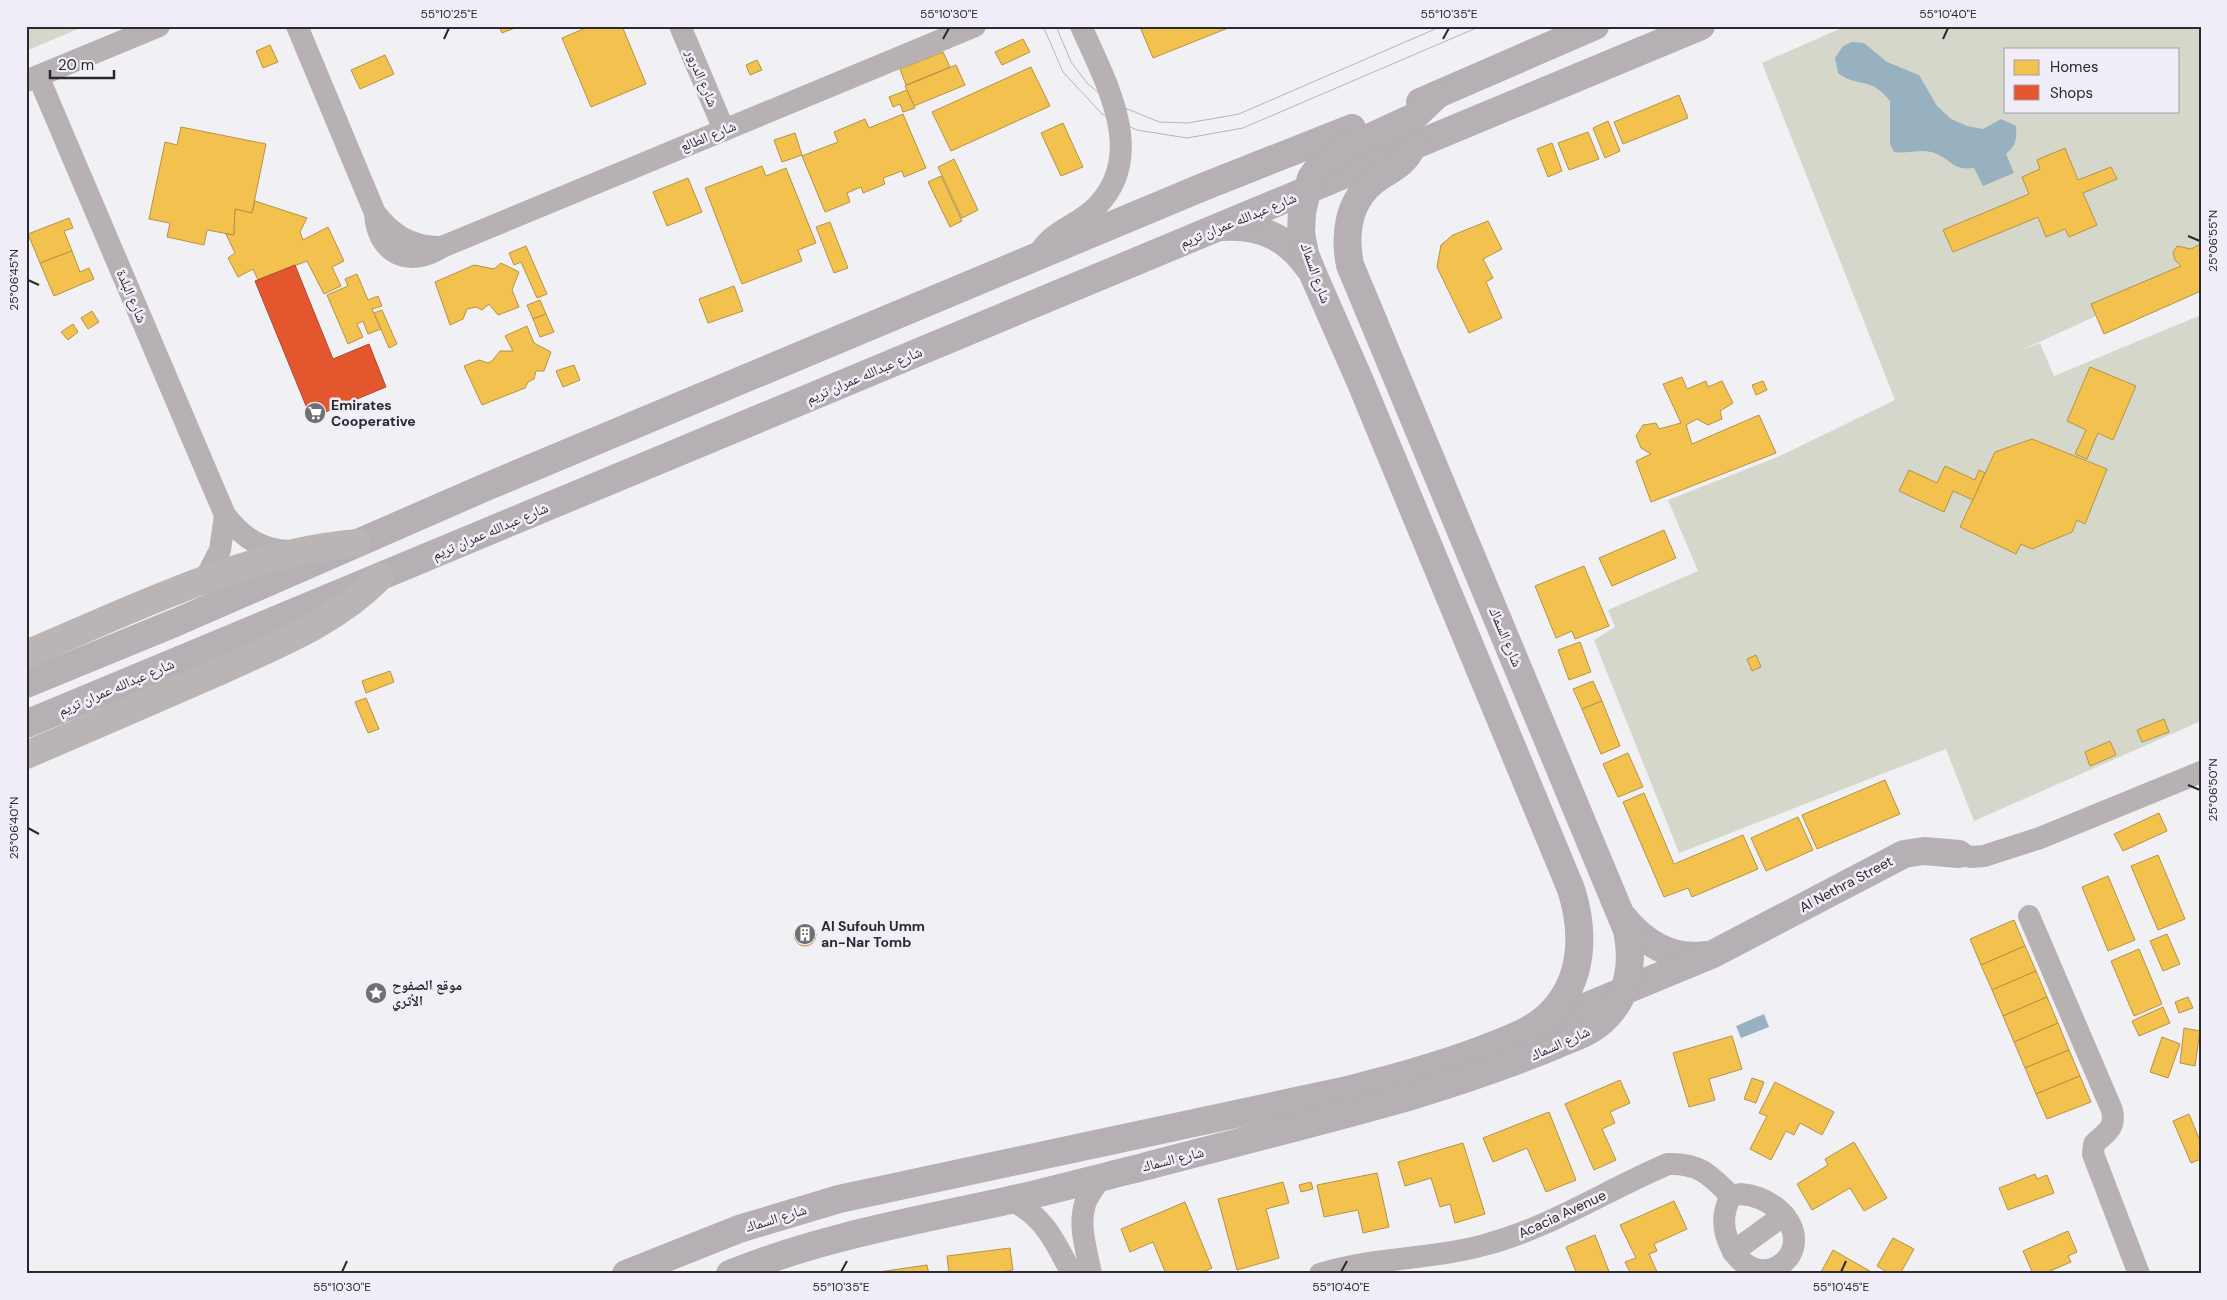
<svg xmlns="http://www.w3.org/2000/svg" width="2227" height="1300" viewBox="0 0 2227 1300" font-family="'DM Sans','Noto Naskh Arabic',sans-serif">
<rect width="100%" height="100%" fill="#f1f0f5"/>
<g fill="#d4d7ca" fill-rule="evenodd">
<path d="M26,26H85L26,51Z"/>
<path d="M1846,26H2201V268L2017,352L2040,343L2054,376L2201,315V721L1974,821L1946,749L1679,853L1594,640L1615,627L1608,610L1698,571L1668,500L1780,456L1895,400L1762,63ZM2006,49H2178V111H2006Z"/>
</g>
<g fill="#98b1c1">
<path d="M1852,42L1864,43L1887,62L1919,75L1937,106L1951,119L1967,126L1983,129L2001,119L2016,126C2017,140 2016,145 2006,154L2014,173L1983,186L1974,168C1951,171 1952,158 1931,152C1918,149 1907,154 1894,152L1890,144V101C1870,75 1859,89 1838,73L1835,58L1843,46Z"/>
<path d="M1764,1014L1769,1027L1741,1038L1736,1026Z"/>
</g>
<g fill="#f2c14e" stroke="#b69344">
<path d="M499,26H520L502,33Z"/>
<path d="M590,26H622L646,84L591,107L562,38Z"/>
<path d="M1142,26H1233L1153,58L1140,27Z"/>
<path d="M1023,39L1030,52L1002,65L995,52Z"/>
<path d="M270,45L278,62L263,68L256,51Z"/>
<path d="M943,52L950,67L906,85L900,69Z"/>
<path d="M385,55L394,74L360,89L351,70Z"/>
<path d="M757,60L762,70L750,75L746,65Z"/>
<path d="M956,65L965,85L914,106L905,86Z"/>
<path d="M1031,67L1050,106L951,151L932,112Z"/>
<path d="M907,90L915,108L903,112L900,104L893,107L889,97Z"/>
<path d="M1679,95L1688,118L1623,144L1614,122Z"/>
<path d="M903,114L926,168L904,177L902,171L883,178L885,184L863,193L861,187L847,193L850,202L825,212L802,156L838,142L834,132L865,119L869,128Z"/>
<path d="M1608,121L1620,151L1605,158L1593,128Z"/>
<path d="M1063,123L1083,167L1061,176L1041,133Z"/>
<path d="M181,127L266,144L252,213L235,209L234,235L207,230L204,245L167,237L170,223L149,219L165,142L177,145Z"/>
<path d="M1588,132L1599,159L1569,170L1558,143Z"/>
<path d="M795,133L802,155L782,162L774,140Z"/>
<path d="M1552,143L1562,171L1548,177L1537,149Z"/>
<path d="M2065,148L2078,180L2111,167L2117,179L2083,193L2097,225L2069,237L2065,229L2046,237L2038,217L1953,252L1943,230L2029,194L2022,177L2040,169L2037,160Z"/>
<path d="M954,159L978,210L962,218L938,167Z"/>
<path d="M762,166L766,176L786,168L816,243L798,250L802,261L742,284L705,188Z"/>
<path d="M941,176L962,221L950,227L928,182Z"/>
<path d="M688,178L702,212L667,226L653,192Z"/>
<path d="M255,201L307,218L300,232L303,240L328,227L344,261L332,267L341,286L324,294L307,261L258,280L253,269L238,277L228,258L235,253L226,234L234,235L235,209L252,213Z"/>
<path d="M69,218L73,228L64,231L72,251L40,263L28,234Z"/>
<path d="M1488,221L1502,249L1483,259L1493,278L1486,282L1502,318L1469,333L1437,267L1441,245L1453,235Z"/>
<path d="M830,222L848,268L834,273L816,227Z"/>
<path d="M2201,244V291L2104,334L2091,304L2181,266L2175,260L2173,253L2177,246L2191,249Z"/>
<path d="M526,246L547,294L537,298L521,262L514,265L509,253Z"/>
<path d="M72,251L80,272L89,268L94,279L54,296L40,263Z"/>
<path d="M501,263L519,272L512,290L519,307L498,315L489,304L482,310L476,307L467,309L463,319L450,325L435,282L474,265L494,269Z"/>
<path d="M357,274L368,300L378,296L382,306L372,309L381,329L368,334L363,321L357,324L363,337L348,344L327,295L348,286L345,279Z"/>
<path d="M734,286L743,311L708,323L699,299Z"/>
<path d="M540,300L546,314L533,319L527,305Z"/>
<path d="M382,310L397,344L389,348L374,313Z"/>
<path d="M92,311L99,322L88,329L81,318Z"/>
<path d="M546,314L554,332L540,337L533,319Z"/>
<path d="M73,324L78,332L68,340L61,332Z"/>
<path d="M527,326L534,343L551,352L544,371H536L534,379L528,382L525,388L482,405L464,366L479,360L488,363L492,361L500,351H513L505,336Z"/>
<path d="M574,365L580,380L563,387L556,371Z"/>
<path d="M2090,367L2136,386L2113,440L2098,433L2087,459L2075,454L2086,430L2067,421Z"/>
<path d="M1682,377L1687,389L1706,381L1708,387L1722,381L1733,403L1720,411L1722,419L1708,425L1697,419L1686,425L1692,444L1759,415L1776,453L1651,502L1636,461L1651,454L1641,448L1636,436L1643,425L1656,423L1659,429L1681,423L1663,384Z"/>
<path d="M1763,381L1767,390L1756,395L1752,385Z"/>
<path d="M2032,439L2107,469L2085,524L2077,520L2072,532L2032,549L2021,544L2016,554L1960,527L1995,452Z"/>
<path d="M1945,466L1975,480L1979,470L1985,473L1973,500L1953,491L1944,512L1899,491L1909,470L1937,483Z"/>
<path d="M1664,530L1676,558L1612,586L1599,558Z"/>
<path d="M1584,566L1609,626L1575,639L1572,631L1556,638L1535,586Z"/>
<path d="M1580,642L1591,672L1569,680L1558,650Z"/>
<path d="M1756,655L1761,667L1752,671L1747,659Z"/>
<path d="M390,671L394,682L366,693L362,681Z"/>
<path d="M1593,681L1602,701L1582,709L1573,689Z"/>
<path d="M366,698L379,729L368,733L355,702Z"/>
<path d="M1602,701L1620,746L1601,754L1582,709Z"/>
<path d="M2164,719L2169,732L2142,742L2137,730Z"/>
<path d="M2110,741L2116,755L2090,766L2085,752Z"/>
<path d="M1628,753L1643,787L1618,797L1603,764Z"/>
<path d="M1885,780L1900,814L1817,849L1802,815Z"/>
<path d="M1644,793L1674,864L1743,835L1758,869L1692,897L1688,888L1664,897L1623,802Z"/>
<path d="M2159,813L2167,831L2123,851L2114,834Z"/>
<path d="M1798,817L1813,850L1766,871L1751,838Z"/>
<path d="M2158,855L2185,919L2158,930L2131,866Z"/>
<path d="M2108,876L2135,940L2108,951L2082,887Z"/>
<path d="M2014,920L2025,946L1981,965L1970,939Z"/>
<circle cx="805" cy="935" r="11"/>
<path d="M2167,934L2180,964L2163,971L2150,941Z"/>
<path d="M2025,946L2036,971L1992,990L1981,965Z"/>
<path d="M2139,949L2162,1004L2134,1016L2111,961Z"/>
<path d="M2036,971L2047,997L2003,1016L1992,990Z"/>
<path d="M2047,997L2058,1023L2014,1042L2003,1016Z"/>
<path d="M2188,997L2193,1008L2179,1013L2175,1002Z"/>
<path d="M2163,1007L2170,1023L2139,1036L2132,1021Z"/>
<path d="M2058,1023L2069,1050L2025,1068L2014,1042Z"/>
<path d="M2184,1028L2200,1031L2195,1066L2180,1063Z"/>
<path d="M1732,1036L1742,1069L1709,1079L1715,1100L1689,1107L1673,1053Z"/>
<path d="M2162,1037L2180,1044L2168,1078L2150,1072Z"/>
<path d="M2069,1050L2080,1076L2036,1094L2025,1068Z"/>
<path d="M2080,1076L2091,1102L2047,1119L2036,1094Z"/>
<path d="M1752,1078L1764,1082L1756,1103L1744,1099Z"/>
<path d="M1620,1080L1630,1103L1610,1112L1615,1123L1602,1129L1616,1160L1594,1170L1565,1104Z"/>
<path d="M1775,1082L1834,1112L1822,1135L1800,1123L1794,1135L1786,1131L1771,1160L1750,1149L1767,1116L1759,1113Z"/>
<path d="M1549,1112L1576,1180L1546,1192L1527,1148L1493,1162L1483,1138Z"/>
<path d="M2189,1114L2201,1143V1159L2191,1163L2173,1121Z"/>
<path d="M1854,1142L1887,1198L1864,1211L1850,1188L1812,1210L1797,1184L1828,1165L1825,1159Z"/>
<path d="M1463,1143L1485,1214L1455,1223L1450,1204L1440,1207L1431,1178L1405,1186L1398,1162Z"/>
<path d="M1377,1173L1389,1227L1363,1233L1358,1210L1324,1217L1317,1185Z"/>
<path d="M2035,1174L2037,1179L2047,1175L2054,1193L2008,1210L1999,1188Z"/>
<path d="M1283,1182L1289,1203L1266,1209L1279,1258L1237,1270L1218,1199Z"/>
<path d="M1311,1182L1313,1189L1301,1192L1299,1185Z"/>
<path d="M1674,1201L1687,1229L1654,1244L1657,1251L1649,1254L1658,1274H1631L1625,1262L1636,1258L1620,1225Z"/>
<path d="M1185,1202L1212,1268L1198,1274H1166L1153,1242L1130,1252L1121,1229Z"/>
<path d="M2068,1231L2077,1252L2068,1256L2071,1262L2043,1274H2033L2023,1251Z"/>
<path d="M1595,1235L1610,1274H1577L1566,1247Z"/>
<path d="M1893,1238L1914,1249L1900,1274H1890L1877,1266Z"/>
<path d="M1010,1248L1013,1270L992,1274H949L947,1256Z"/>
<path d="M1833,1250L1875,1274H1820Z"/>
<path d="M927,1265L929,1274H865Z"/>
</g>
<path fill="#e4572e" stroke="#ac492e" d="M295,265L333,359L369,344L386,387L311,418L255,281Z"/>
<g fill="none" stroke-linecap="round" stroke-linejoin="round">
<g stroke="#b7b1b3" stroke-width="22">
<path d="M297,26L375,213C391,234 410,246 437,247"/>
<path d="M680,26L724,130"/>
<path d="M38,76L225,515C243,538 262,551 292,551"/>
<path d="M26,81L159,26"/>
<path d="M375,213C377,253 408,269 442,247L975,26"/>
<path d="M1037,257C1051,229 1077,227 1097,206C1148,154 1105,81 1081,26"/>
<path d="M204,581L220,550L225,515"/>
<path d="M1959,854L1971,857L1984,856L2040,838L2201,772"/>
<path d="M2029,916L2112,1110C2116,1129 2106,1132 2094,1144L2093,1154L2139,1274"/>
<path d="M1741,1194C1756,1195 1767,1200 1779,1210C1823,1251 1759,1300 1731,1247C1722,1230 1722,1212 1731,1196Z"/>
<path d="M1011,1200C1045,1217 1055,1242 1072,1274"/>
<path d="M1733,1252L1784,1215"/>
<path d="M1091,1274C1087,1251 1078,1227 1085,1204C1088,1195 1096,1186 1101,1177"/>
<path d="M1320,1274C1373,1257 1430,1260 1484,1245C1550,1228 1606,1190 1668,1164C1700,1163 1710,1175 1731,1196"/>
</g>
<g stroke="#b6afb3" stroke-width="28">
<path d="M1420,102L1595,26"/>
<path d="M1224,227C1261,225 1288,238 1309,268"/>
<path d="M26,684L177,622L486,487L1203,187L1352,128"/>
<path d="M26,724L1701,26"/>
<path d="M1623,917C1643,942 1671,960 1704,955"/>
<path d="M1544,1024L1713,954L1904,854L1924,851L1959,854"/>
<path d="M626,1274L739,1229L839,1199L1343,1091C1396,1078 1448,1064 1499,1043C1516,1036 1534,1029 1548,1016C1584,982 1585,933 1571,889L1360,381L1313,274L1305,254L1301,233L1302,212L1307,191L1311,178L1319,167L1340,151L1414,117L1437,95"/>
<path d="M730,1274C820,1237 915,1221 1010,1200C1054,1190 1098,1178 1143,1167C1231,1144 1320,1122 1408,1097C1458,1082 1508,1065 1556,1045C1572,1038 1589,1033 1601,1022C1629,998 1634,964 1627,930L1350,265C1344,234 1348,201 1375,180C1390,169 1404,165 1412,147"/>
</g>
<g stroke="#bab4b5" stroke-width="28">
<path d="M26,654C130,611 245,552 357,543"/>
<path d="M26,755C90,728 154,700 218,672C276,645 335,623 380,577"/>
</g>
<g stroke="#b6b4b5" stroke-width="1">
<path d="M1043,26L1063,72L1102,114L1137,130L1187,138L1243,128L1481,26"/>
<path d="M1056,26L1071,62L1087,83L1100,94L1113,103L1159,122L1188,123L1239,114L1442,26"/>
</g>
</g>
<path fill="none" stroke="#2a292d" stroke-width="2" d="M444,39L449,28M943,39L949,28M1443,39L1449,28M1943,39L1948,28M2188,236L2200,241M28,280L39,285M2188,785L2200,790M28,828L39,834M342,1272L347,1261M841,1272L847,1261M1341,1272L1347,1261M1841,1272L1846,1261"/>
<defs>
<g id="supermarket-disc" transform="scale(1.125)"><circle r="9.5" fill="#706f73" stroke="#f0edf8"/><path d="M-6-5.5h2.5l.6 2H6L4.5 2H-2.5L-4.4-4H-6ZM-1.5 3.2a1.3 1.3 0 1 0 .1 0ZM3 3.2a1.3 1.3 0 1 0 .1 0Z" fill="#fff"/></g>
<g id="building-disc" transform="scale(1.125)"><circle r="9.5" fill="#706f73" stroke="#f0edf8"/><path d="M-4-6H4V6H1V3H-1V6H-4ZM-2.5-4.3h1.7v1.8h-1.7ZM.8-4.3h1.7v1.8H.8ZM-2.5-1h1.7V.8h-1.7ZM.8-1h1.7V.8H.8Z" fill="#fff"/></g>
<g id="sight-disc" transform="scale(1.125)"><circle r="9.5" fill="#706f73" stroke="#f0edf8"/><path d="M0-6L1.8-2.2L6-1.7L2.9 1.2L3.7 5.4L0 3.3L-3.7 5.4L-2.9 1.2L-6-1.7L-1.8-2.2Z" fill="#fff"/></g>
</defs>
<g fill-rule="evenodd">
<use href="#supermarket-disc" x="315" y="413"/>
<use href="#building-disc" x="805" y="934"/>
<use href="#sight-disc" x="376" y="993"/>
</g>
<g text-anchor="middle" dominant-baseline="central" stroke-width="5" stroke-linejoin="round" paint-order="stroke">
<g font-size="14" fill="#2a292d" stroke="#f0edf8">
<text transform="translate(702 78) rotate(67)">شارع الدرور</text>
<text transform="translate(708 136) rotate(-22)">شارع الطالع</text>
<text transform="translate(1238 220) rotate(-22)">شارع عبدالله عمران تريم</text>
<text transform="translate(1316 273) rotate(70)">شارع السماك</text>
<text transform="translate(132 296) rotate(67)">شارع البلدة</text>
<text transform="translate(864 375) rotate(-23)">شارع عبدالله عمران تريم</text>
<text transform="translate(490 531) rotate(-23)">شارع عبدالله عمران تريم</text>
<text transform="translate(1506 637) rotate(67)">شارع السماك</text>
<text transform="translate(116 687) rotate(-23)">شارع عبدالله عمران تريم</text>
<text transform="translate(1846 884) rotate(-28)">Al Nethra Street</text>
<text transform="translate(1560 1043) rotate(-24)">شارع السماك</text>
<text transform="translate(1173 1159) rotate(-14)">شارع السماك</text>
<text transform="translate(1562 1214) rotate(-25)">Acacia Avenue</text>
<text transform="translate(776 1218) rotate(-17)">شارع السماك</text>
</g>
<g font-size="14" font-weight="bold" fill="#2a292d" stroke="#f0edf8" text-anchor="start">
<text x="331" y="405">Emirates<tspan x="331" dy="16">Cooperative</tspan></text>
<text x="821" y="926">Al Sufouh Umm<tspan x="821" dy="16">an-Nar Tomb</tspan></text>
<text x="392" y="985">موقع الصفوح<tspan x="392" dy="16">الأثري</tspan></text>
</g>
</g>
<rect width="2227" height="1300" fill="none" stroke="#f0edf8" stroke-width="55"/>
<rect x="2004" y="48" width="175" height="65" fill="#f0edf8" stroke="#a19fa7"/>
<rect x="2014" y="60" width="25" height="15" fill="#f2c14e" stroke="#a19fa7"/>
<text x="2050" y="72" font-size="15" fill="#2a292d">Homes</text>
<rect x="2014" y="85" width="25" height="15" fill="#e4572e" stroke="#a19fa7"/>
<text x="2050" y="98" font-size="15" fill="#2a292d">Shops</text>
<path d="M50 70v8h64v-8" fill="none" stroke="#2a292d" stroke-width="2.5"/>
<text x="58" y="70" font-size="15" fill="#2a292d" stroke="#f0edf8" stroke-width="4" paint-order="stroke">20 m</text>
<rect x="28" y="28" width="2172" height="1244" fill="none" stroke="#2a292d" stroke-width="2"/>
<g font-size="12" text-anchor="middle" fill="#2a292d">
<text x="449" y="18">55°10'25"E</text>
<text x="949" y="18">55°10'30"E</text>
<text x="1449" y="18">55°10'35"E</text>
<text x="1948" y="18">55°10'40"E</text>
<text transform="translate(2213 241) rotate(-90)" y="4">25°06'55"N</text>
<text transform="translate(14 280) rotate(-90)" y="4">25°06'45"N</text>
<text transform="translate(2213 790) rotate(-90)" y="4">25°06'50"N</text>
<text transform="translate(14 828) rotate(-90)" y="4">25°06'40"N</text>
<text x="342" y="1291">55°10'30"E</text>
<text x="841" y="1291">55°10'35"E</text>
<text x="1341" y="1291">55°10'40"E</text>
<text x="1841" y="1291">55°10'45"E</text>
</g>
</svg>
